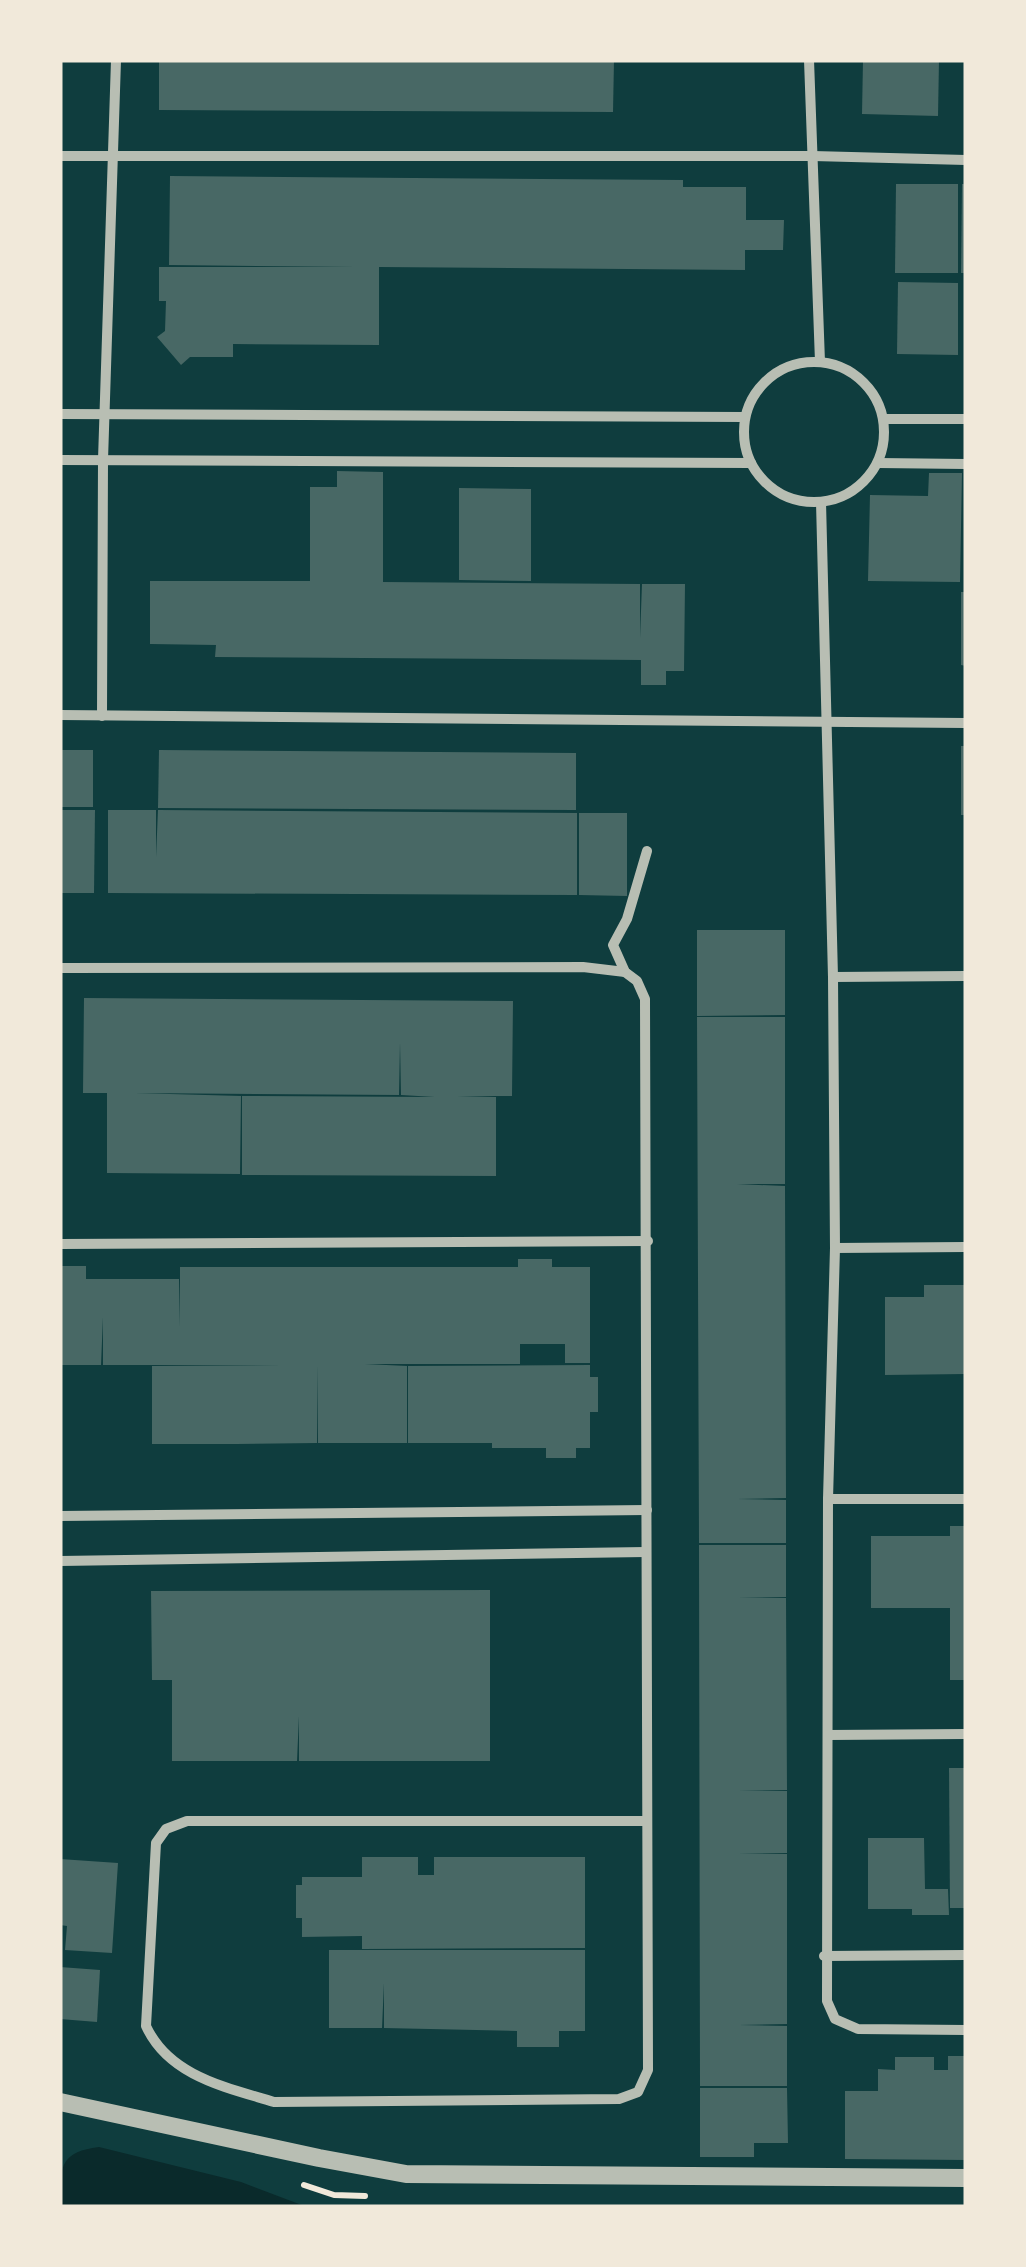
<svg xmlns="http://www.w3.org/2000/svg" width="1026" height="2267" viewBox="0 0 1026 2267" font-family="Arial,sans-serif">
<rect width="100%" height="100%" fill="#0f3d3e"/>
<path fill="#0a2a2b" d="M99,2147L241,2182L307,2207H60C60,2171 57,2152 99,2147Z"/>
<g fill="#486865">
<path d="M159,60H614L613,112L159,110Z"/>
<path d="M863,60H939L938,116L862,114Z"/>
<path d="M170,176L683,180V187H746V220H784L783,250H745V270L379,267V345L233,344V357H190L181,365L157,337L165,331L166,301H159V267H355L169,265Z"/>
<path d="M896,184H958V273H895Z"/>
<path d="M962,184H966V273H961Z"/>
<path d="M898,282L958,283V355L897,354Z"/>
<path d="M337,471L383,472V582L640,584V638L642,584H685L684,671H666V685H641V660L215,657L216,645L150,644V581H310V487H337Z"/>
<path d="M929,473H962L960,582L868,581L870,495L928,496Z"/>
<path d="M459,488L531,489V581L459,580Z"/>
<path d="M961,592H966V666L961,665Z"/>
<rect x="961" y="746" width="5" height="69"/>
<rect x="60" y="750" width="33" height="57"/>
<path d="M159,750L576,753V810L158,808Z"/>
<path d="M60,810H95L94,893H60Z"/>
<path d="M108,810H156V857L158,810L577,813V895L108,893Z"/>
<path d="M579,813H627V896L579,895Z"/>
<path d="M697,930H785V1015L697,1016Z"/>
<path d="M84,998L513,1001L512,1096H457L496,1097V1176L242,1175V1096L435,1097L401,1095L400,1043L399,1095L135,1093L241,1096L240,1174L107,1173V1093H83Z"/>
<path d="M697,1017H785V1184H737L785,1186L786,1498L737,1499L786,1500V1543H699Z"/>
<path d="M518,1259H552V1267H590V1363H565V1344H520V1364H365L407,1366V1443H318V1365L317,1443L236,1444H152V1366L282,1365H103V1317L101,1365H60V1266H86V1279H179L180,1327V1267H518Z"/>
<path d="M924,1285H966V1374L885,1375V1297H924Z"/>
<path d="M590,1365V1377H598V1412H590V1448H576V1458H546V1448H492V1443H408V1366Z"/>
<path d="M950,1526H966V1680H950V1608H871V1536H950Z"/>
<path d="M699,1545H786V1597H738L786,1598L787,1790H738L787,1791V1853H738L787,1854V2024L739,2025L787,2026V2086H700Z"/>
<path d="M490,1590V1761H299V1716L297,1761H172V1680H152L151,1591Z"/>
<path d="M949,1768H966V1908H950Z"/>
<path d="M868,1838H924L925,1889H948L949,1915H912V1909H868Z"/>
<path d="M362,1857H418V1875H434V1857H585V1948L362,1949V1936L302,1937V1918H296V1885H302V1877H362Z"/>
<path d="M60,1859L118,1863L112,1953L65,1950L67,1926L60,1925Z"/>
<path d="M329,1950H585V2031H559V2047H517V2031L384,2028V1983L382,2028H329Z"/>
<path d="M60,1967L100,1970L97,2022L60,2019Z"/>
<path d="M948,2056H966V2160L845,2159V2091H878V2069L895,2070V2057H934V2070H948Z"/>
<path d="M700,2088H787L788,2143H754V2157H700Z"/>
</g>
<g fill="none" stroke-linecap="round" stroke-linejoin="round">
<path stroke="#f1e9da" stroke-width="6" d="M304,2185L334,2195L365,2196"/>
<g stroke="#b8beb3" stroke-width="10">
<path d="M809,60L820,362"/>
<path d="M60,156H813L966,160"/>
<circle cx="814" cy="432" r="70"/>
<path d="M60,414L745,417"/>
<path d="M884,419H966"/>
<path d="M60,460L751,463"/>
<path d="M878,463L966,464"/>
<path d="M821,502L833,977L835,1248L828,1499L827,2001L835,2019L858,2029L966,2030"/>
<path d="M60,715L966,723"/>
<path d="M102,716L103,460L116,60"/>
<path d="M60,968L583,967L625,972"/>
<path d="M833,977L966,976"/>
<path d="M60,1244L648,1241"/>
<path d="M835,1248L966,1247"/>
<path d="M828,1499H966"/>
<path d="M60,1516L647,1510"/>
<path d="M60,1561L646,1552"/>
<path d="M828,1735L966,1734"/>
<path d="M646,1821H187L166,1829L156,1843L146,2026C169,2076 225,2087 274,2102L619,2099L638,2092L648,2070L645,999L637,981L625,972L613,945L627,919L647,851"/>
<path d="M824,1956L966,1955"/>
</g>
<path stroke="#b8beb3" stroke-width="18" d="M60,2102L319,2158L406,2174L966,2178"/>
</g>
<rect width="1026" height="2267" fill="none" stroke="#f1e9da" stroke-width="125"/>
</svg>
